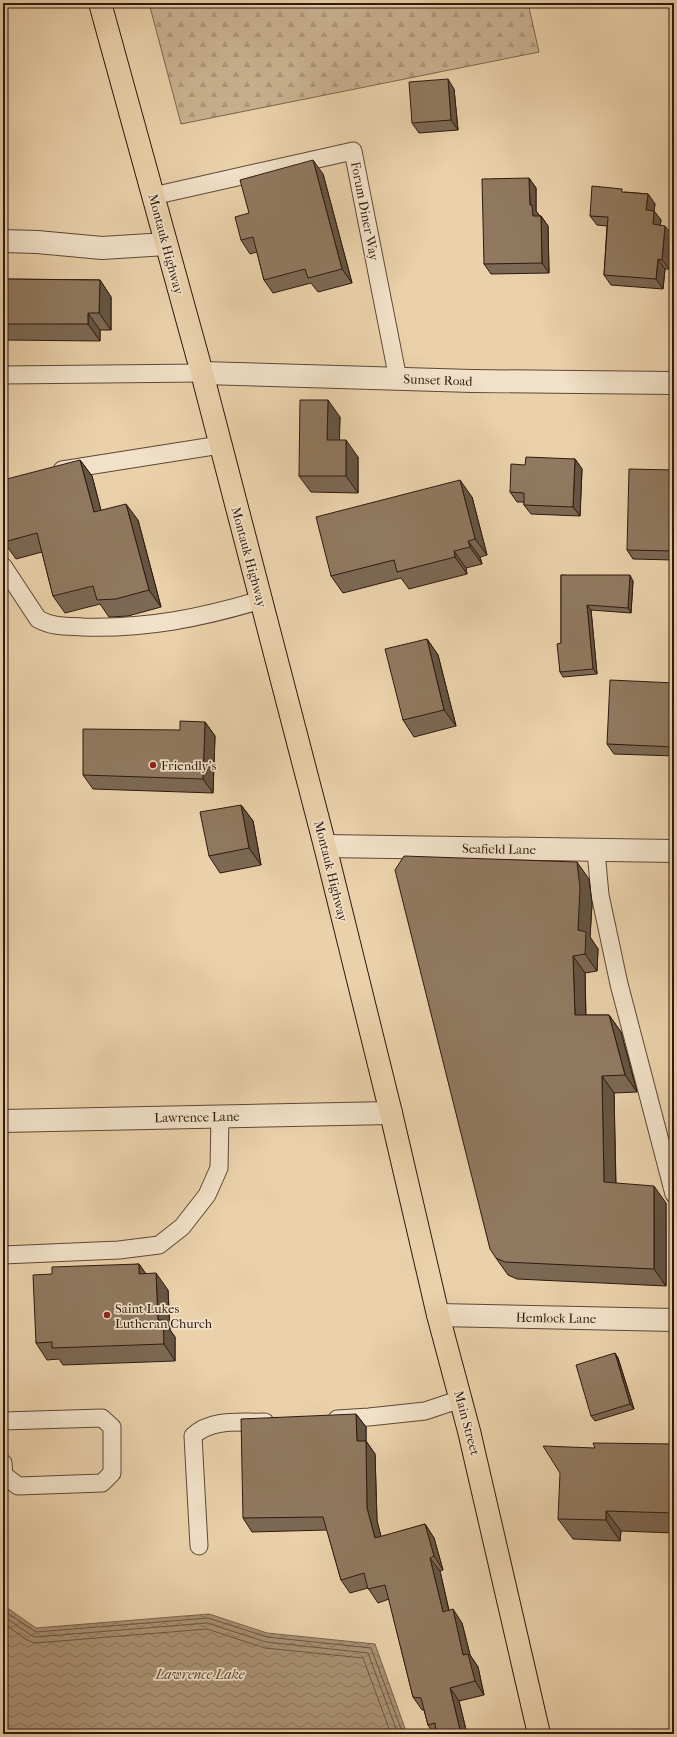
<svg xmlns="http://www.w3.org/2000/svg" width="677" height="1737" viewBox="0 0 677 1737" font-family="'IM FELL French Canon',serif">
<defs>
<pattern id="forest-firs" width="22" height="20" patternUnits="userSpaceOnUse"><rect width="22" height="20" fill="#cab290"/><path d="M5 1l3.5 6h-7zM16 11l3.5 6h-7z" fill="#ae987b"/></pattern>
<pattern id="water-waves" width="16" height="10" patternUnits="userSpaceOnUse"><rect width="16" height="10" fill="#aa9275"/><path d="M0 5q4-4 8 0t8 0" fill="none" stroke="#8b765e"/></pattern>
</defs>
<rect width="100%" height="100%" fill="#ead1aa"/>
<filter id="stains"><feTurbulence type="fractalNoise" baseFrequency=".005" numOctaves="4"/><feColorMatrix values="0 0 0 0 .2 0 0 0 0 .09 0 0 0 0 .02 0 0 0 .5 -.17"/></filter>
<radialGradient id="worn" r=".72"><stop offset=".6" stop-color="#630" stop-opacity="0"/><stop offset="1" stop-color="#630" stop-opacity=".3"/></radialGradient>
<path fill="url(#forest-firs)" stroke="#7c6650" d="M149,3H528L539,52L181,124Z"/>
<path fill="url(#water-waves)" stroke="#79624c" d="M3,1605L36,1628L209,1614L267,1633L375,1644L407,1734H3Z"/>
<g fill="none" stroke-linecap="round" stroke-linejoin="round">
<g stroke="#6c5642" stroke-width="1">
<path d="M3,1610L36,1632L208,1618L267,1637L371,1648L403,1734"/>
<path d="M3,1616L31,1635L35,1637L207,1623L266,1642L368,1653L398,1734"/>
<path d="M3,1623L27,1640L35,1643L207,1629L265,1648L363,1658L391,1734"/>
</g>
<g stroke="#5e4736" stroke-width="19">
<g id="service">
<path d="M153,196L353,151L398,379"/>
<path d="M3,375L202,373"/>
<path d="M62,470L220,445"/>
<path d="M3,566L38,619C52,627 67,626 83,627C146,629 201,618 261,600"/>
<path d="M596,851L600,895L619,984L674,1194"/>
<path d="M3,1255L119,1250L159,1245L182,1227L207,1195L219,1168L220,1116"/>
<path d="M337,1419L369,1417L425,1411L461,1399"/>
<path d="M3,1421L102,1418L112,1427V1473L102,1483L18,1486L4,1475L3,1463"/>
<path d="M199,1546L193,1436C212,1418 240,1423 265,1422"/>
</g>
</g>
<g stroke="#5e4736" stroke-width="24">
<g id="minor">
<path d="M3,241L37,242L102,248L166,244"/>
<path d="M202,373L472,381L674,383"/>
<path d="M325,846L674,851"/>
<path d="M3,1121L391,1113"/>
<path d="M438,1315L674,1320"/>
</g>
</g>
<g stroke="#2f190f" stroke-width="24">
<path id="primary" d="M100,3L202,373L325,846L391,1113L438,1315L469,1431L539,1734"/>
</g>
<use href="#service" stroke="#f1e1c8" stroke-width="17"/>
<use href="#minor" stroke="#f1e1c8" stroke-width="22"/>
<use href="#primary" stroke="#ead1aa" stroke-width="22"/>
</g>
<g fill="#7c6853" stroke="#2f190f">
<path d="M454,89L458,130L419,133L412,123Z"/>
<path d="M323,174L352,283L318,292L311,283L273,293L264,280L257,252L250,254L241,240L249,213Z"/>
<path d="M529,178L536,188V211L539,215V216H541L548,226L549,273L491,274L484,264Z"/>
<path d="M625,192L648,194L655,204L654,211L661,220L660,225L672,235L669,269H665L663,289L611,285L604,275L607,226L597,225L590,216Z"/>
<path d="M3,279L100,280L111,297V330H100V341L3,340Z"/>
<path d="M340,417L339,440L358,457V493L311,492L299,476Z"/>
<path d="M575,459L582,469L580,516L531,514L524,505V502H517L510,492L525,465Z"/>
<path d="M80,460L92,476L101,511L138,520L161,607L128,616L109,617L100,604L65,613L53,596L42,552L16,559L4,542Z"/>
<path d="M674,470V560L633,559L627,550Z"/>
<path d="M472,497L487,555L480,557L482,564L466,568L467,574L409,589L401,578L343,593L331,576Z"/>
<path d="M561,575L633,581L631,613L591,610L597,674L563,677L560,672L561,643Z"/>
<path d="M427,639L438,655L456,726L414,737L403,720Z"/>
<path d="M674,683V756L614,754L607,744Z"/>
<path d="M205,722L215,736L213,793L93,789L83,775Z"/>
<path d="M241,805L253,821L261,865L220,873L209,856Z"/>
<path d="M589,879L592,904L590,937L598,949L597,971L585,973L586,1015H609L621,1032L637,1092L614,1093L616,1183L666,1203V1286L517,1279L508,1275L496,1258Z"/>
<path d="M139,1264L145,1273L168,1290L170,1330L175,1337V1361L63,1365L59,1359L47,1360L36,1343L52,1274Z"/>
<path d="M615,1353L618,1358L634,1409L595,1421L591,1416Z"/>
<path d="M356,1414L366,1427V1441L375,1454L377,1521L381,1537L425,1524L434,1538L443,1570L440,1571L449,1610L462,1623L470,1655L478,1667L484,1695L459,1701L467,1734H434L428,1725L424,1710H422L413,1697L389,1599L378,1603L368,1588L350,1593L341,1580L327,1530L252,1532L243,1518Z"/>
<path d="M674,1445V1533L621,1531L620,1541L573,1539L558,1519L595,1448Z"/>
</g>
<g fill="#655543" stroke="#2f190f">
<path d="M448,79L454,89L458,130L451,120Z"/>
<path d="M313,160L323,174L352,283L342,269Z"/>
<path d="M529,178L536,188V211L539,215L540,226L533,216L530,205Z"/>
<path d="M648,194L655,204L654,211L661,220L659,234L653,224L646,210Z"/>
<path d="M541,216L548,226L549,273L542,263Z"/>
<path d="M665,226L672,235L669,269L662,260Z"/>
<path d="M658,259L665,269L663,289L656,279Z"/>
<path d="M100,280L111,297V330L99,313Z"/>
<path d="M88,313L100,330V341L88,324Z"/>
<path d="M328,400L340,417L339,456L327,440Z"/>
<path d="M346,440L358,457V493L346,476Z"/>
<path d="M575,459L582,469L580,516L573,507Z"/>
<path d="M80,460L92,476L106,529L94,512Z"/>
<path d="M460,480L472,497L487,555L475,539Z"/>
<path d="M126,504L138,520L161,607L149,590Z"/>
<path d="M468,541L480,557L482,564L470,547Z"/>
<path d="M454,551L466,568L467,574L455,557Z"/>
<path d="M630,575L633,581L631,613L628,608Z"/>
<path d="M587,605L591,610L597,674L593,669Z"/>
<path d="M427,639L438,655L456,726L444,710Z"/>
<path d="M205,722L215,736L213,793L203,779Z"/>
<path d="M241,805L253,821L261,865L249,848Z"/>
<path d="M577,862L589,879L592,904L590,937L598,949L597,971L585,954L578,930Z"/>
<path d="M573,956L585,973L586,1032L575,1015Z"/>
<path d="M609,1015L621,1032L637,1092L625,1075Z"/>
<path d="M602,1076L614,1093L616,1199L604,1182Z"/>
<path d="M654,1186L666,1203V1286L654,1269Z"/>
<path d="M139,1264L151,1281L139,1274Z"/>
<path d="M156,1273L168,1290L170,1330L175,1337V1361L164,1344L158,1320Z"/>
<path d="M615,1353L618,1358L634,1409L630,1404Z"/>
<path d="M356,1414L366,1427V1454L357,1441Z"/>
<path d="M366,1441L375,1454L377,1521L385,1551L375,1538L367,1508Z"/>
<path d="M606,1511L621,1531L620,1541L606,1520Z"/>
<path d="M425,1524L434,1538L443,1570L434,1556Z"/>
<path d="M430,1558L440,1571L452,1625L443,1612Z"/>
<path d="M453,1609L462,1623L470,1655L478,1667L484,1695L475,1681L463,1655Z"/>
<path d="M450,1688L459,1701L467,1734H461Z"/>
</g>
<g fill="#907960" stroke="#2f190f">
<path d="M448,79L451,120L412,123L409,82Z"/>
<path d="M313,160L342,269L308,278L305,269L264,280L253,237L241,240L235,217L249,213L240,180Z"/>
<path d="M529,178L530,205H532L533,216H541L542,263L484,264L482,179Z"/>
<path d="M592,186L622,189V192L648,194L646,210L654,211L653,224L665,226L662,260L658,259L656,279L604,275L608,217L590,216Z"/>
<path d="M3,279L100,280L99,313H88V324H3Z"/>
<path d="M300,400H328L327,440H346V476H299Z"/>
<path d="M526,457L575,459L573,507L524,505V493L510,492L511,464L525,465Z"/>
<path d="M80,460L94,512L126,504L149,590L116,599L97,600L93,586L53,596L37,533L4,542L3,537V480Z"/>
<path d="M629,469L674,470V551L627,550Z"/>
<path d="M460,480L475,539L468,541L470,547L454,551L455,557L397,572L394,560L331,576L316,517Z"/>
<path d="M561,575H630L628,608L587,605L593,669L560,672L557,644L561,643Z"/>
<path d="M427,639L444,710L403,720L385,649Z"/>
<path d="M610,680L674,683V747L607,744Z"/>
<path d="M180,721L205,722L203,779L83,775V729L180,730Z"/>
<path d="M241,805L249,848L209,856L200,812Z"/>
<path d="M404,856L577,862L580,888L578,930L586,932L585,954L573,956L575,1015H609L625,1075L602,1076L604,1182L654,1186V1269L505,1262L496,1258L490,1249L395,870Z"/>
<path d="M139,1264V1274L156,1273L158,1320H163L164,1344L52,1348V1342L36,1343L33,1275L52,1274V1267Z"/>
<path d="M615,1353L630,1404L591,1416L576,1365Z"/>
<path d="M356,1414L357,1441H366L367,1508L375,1538L425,1524L434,1556L430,1558L443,1612L453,1609L463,1655L468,1654L475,1681L450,1688L461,1734H436L435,1723L428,1725L421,1698L413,1697L385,1585L368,1589L364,1573L341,1580L323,1517L243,1518L241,1419Z"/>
<path d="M593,1443L673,1444V1446H674V1513L606,1511V1520L558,1519L560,1473L543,1446L595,1448Z"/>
</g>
<g fill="#8f2418" stroke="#f1e1c8" stroke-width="1.5">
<circle cx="153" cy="765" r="4"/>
<circle cx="107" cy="1315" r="4"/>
</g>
<g text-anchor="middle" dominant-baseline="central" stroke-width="3.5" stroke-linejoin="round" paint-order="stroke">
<g font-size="13" fill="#2f190f" stroke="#f1e1c8">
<text transform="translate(365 211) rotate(79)">Forum Diner Way</text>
<text transform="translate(166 244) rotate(75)">Montauk Highway</text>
<text transform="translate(438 380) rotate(2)">Sunset Road</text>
<text transform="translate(249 557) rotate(75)">Montauk Highway</text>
<text transform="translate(499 849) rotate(1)">Seafield Lane</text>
<text transform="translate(331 871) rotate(76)">Montauk Highway</text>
<text transform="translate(197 1117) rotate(-1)">Lawrence Lane</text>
<text transform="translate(556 1318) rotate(1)">Hemlock Lane</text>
<text transform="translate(467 1423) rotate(75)">Main Street</text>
</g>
<g font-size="13" fill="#2f190f" stroke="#f1e1c8" text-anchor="start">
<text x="161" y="765">Friendly's</text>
<text x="115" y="1308">Saint Lukes<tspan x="115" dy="15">Lutheran Church</tspan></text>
</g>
<g font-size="14" font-style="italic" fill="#604938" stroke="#f1e1c8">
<text x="200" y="1674">Lawrence Lake</text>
</g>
</g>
<rect width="677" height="1737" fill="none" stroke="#ead1aa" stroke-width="16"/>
<rect x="4" y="4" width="669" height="1729" fill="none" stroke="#2f190f" stroke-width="2"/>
<rect x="8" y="8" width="661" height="1721" fill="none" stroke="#2f190f"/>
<rect width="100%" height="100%" filter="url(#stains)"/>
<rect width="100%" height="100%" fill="url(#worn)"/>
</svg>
